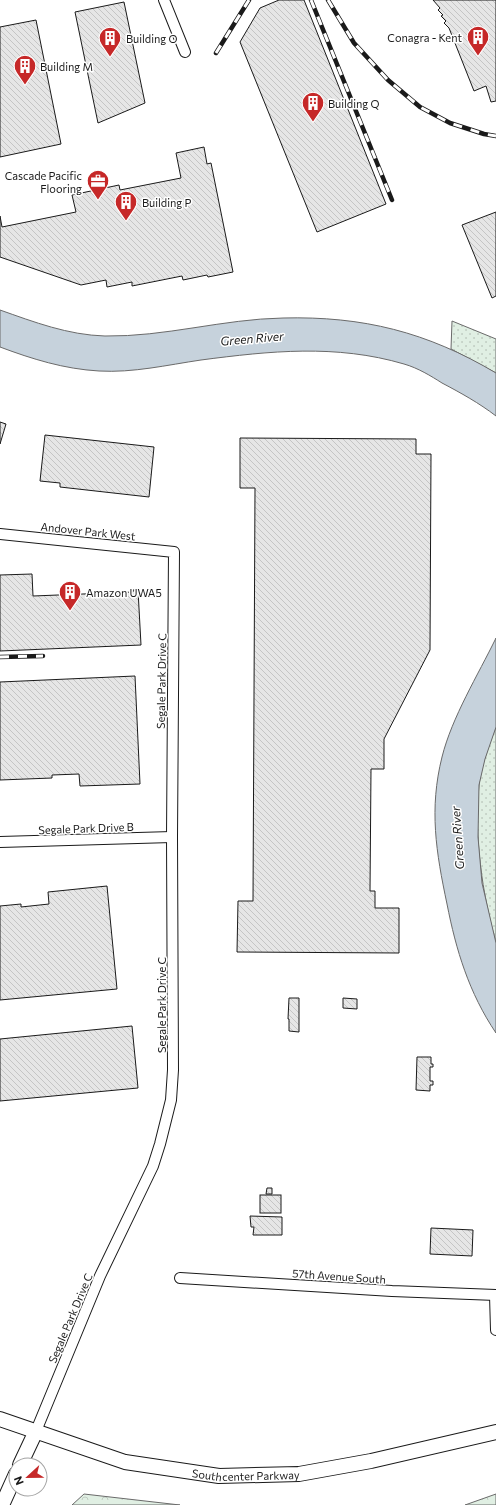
<svg xmlns="http://www.w3.org/2000/svg" width="496" height="1505" viewBox="0 0 496 1505" font-family="Commissioner,sans-serif">
<defs>
<pattern id="grass-dots" width="8" height="8" patternUnits="userSpaceOnUse"><rect width="8" height="8" fill="#e0efe3"/><path d="M2 2h.1M6 6h.1" fill="none" stroke="#c0ccc2" stroke-width="1.8" stroke-linecap="round"/></pattern>
<pattern id="forest-crowns" width="20" height="18" patternUnits="userSpaceOnUse"><rect width="20" height="18" fill="#e0efe3"/><path d="M2 6a3 3 0 1 1 6 0M12 15a3 3 0 1 1 6 0" fill="none" stroke="#c0ccc2"/></pattern>
<pattern id="building-back-hatch" width="6" height="6" patternUnits="userSpaceOnUse"><rect width="6" height="6" fill="#e6e6e6"/><path d="M-1 5l2 2M0 0l6 6M5-1l2 2" fill="none" stroke="#c5c5c5"/></pattern>
</defs>
<rect width="100%" height="100%" fill="#fff"/>
<g fill="url(#grass-dots)" stroke="#6a6a6a">
<path d="M452,321L496,339V373L451,349Z"/>
<path d="M496,727V943C482,892 474,838 479,785C481,766 489,745 496,727Z"/>
</g>
<g fill="url(#forest-crowns)" stroke="#6a6a6a">
<path d="M84,1494L180,1505H72Z"/>
<path d="M496,1494V1505H465Z"/>
</g>
<g fill="#c6d2dc" stroke="#6a6a6a">
<path d="M0,310C34,322 68,335 105,336C165,337 223,319 283,318C363,316 427,332 496,373V416C479,403 461,393 442,383C431,376 418,368 404,364C336,344 270,351 201,360C167,365 133,373 99,371C64,369 32,359 0,347Z"/>
<path d="M496,638V727L485,759L479,785L478,837L482,883L496,943V1033C469,993 456,950 447,904C436,852 429,809 442,757C452,717 478,675 496,638Z"/>
</g>
<g fill="url(#building-back-hatch)" stroke="#1a1a1a">
<path d="M279,0H304L386,204L317,232L240,42L260,8Z"/>
<path d="M433,0H496V101L491,102L486,86L474,91L449,28L444,23L446,21L441,16L443,15L438,10L440,8Z"/>
<path d="M124,2L145,103L98,123L75,12Z"/>
<path d="M36,20L61,144L0,157V27Z"/>
<path d="M204,147L207,164L211,163L233,272L208,277L207,275L183,280L182,276L132,286V282L107,287L106,280L81,285L0,257V216L2,227L76,212L72,195L119,185L120,190L181,178L176,153Z"/>
<path d="M496,212V296L492,298L462,225Z"/>
<path d="M0,422L6,424L0,444Z"/>
<path d="M45,435L154,447L149,497L60,487V483L40,481Z"/>
<path d="M240,438L416,439V454H431L430,650L384,739V769H371L370,891H375V908H399V953L237,952L238,901H253L255,488H240Z"/>
<path d="M32,574L33,596L133,592V590H138L141,645L0,651V575Z"/>
<path d="M135,676L140,784L80,786L79,774L52,775V778L0,780V682Z"/>
<path d="M107,886L117,989L0,1000V906L21,904V907L49,904L48,892Z"/>
<path d="M289,998H299V1032L289,1031V1019H288Z"/>
<path d="M343,998L357,999V1009L343,1008Z"/>
<path d="M132,1026L138,1088L0,1101V1039Z"/>
<path d="M417,1057H431V1064H433V1067H430V1081H433V1085H430V1091L416,1090Z"/>
<path d="M267,1188H272V1194H266Z"/>
<rect x="260" y="1195" width="21" height="18"/>
<path d="M250,1216L282,1217V1235H253L254,1227H251Z"/>
<path d="M431,1228L473,1230L472,1256L430,1254Z"/>
</g>
<g fill="none" stroke-linecap="round" stroke-linejoin="round">
<g stroke="#1a1a1a" stroke-width="12">
<g id="street">
<path d="M164,0L185,52"/>
<path d="M0,534L174,552L172,837L173,1070L171,1100L160,1144L153,1166L100,1276L36,1431"/>
<path d="M0,842L172,837"/>
<path d="M180,1278L392,1291L496,1295"/>
<path d="M495,1295L496,1330"/>
</g>
</g>
<g stroke="#1a1a1a" stroke-width="16">
<g id="secondary">
<path id="s1" d="M0,1419L125,1462L219,1476L299,1474L371,1461L496,1432"/>
<path d="M20,1465L36,1431"/>
<path d="M2,1505L16,1474"/>
</g>
</g>
<use href="#street" stroke="#fff" stroke-width="10"/>
<use href="#secondary" stroke="#fff" stroke-width="14"/>
<g stroke="#1a1a1a" stroke-width="4.5">
<g id="rail">
<path d="M311,0L392,200"/>
<path d="M328,0L354,43L388,80L420,107L450,123L484,134L496,136"/>
<path d="M216,53L249,0"/>
<path d="M0,657L43,656"/>
</g>
</g>
<use href="#rail" stroke="#fff" stroke-width="3" stroke-dasharray="9" stroke-linecap="butt"/>
</g>
<defs>
<g id="building-pin" transform="scale(1.15)"><path d="M0 17L-7.5 6A9.5 9.5 0 1 1 7.5 6Z" fill="#c62828" stroke="#fff"/><path d="M-4-6H4V6H1V3H-1V6H-4ZM-2.5-4.3h1.7v1.8h-1.7ZM.8-4.3h1.7v1.8H.8ZM-2.5-1h1.7V.8h-1.7ZM.8-1h1.7V.8H.8Z" fill="#fff"/></g>
<g id="office-pin" transform="scale(1.15)"><path d="M0 17L-7.5 6A9.5 9.5 0 1 1 7.5 6Z" fill="#c62828" stroke="#fff"/><path d="M-6-3h4V-5.5h4V-3h4V5H-6ZM-1-4.5V-3h2v-1.5ZM-6 0V1H6V0Z" fill="#fff"/></g>
</defs>
<g fill-rule="evenodd">
<use href="#building-pin" x="478" y="37"/>
<use href="#building-pin" x="110" y="38"/>
<use href="#building-pin" x="25" y="66"/>
<use href="#building-pin" x="313" y="103"/>
<use href="#office-pin" x="98" y="181"/>
<use href="#building-pin" x="126" y="202"/>
<use href="#building-pin" x="70" y="592"/>
</g>
<g text-anchor="middle" dominant-baseline="central" stroke-width="3" stroke-linejoin="round" paint-order="stroke">
<g font-size="11" fill="#1a1a1a" stroke="#fff" text-anchor="start">
<text x="462" y="37" text-anchor="end">Conagra - Kent</text>
<text x="126" y="38">Building O</text>
<text x="40" y="66">Building M</text>
<text x="328" y="103">Building Q</text>
<text x="82" y="175" text-anchor="end">Cascade Pacific<tspan x="82" dy="13">Flooring</tspan></text>
<text x="142" y="202">Building P</text>
<text x="86" y="592">Amazon UWA5</text>
</g>
<g font-size="11" fill="#1a1a1a" stroke="#fff">
<text transform="translate(88 531) rotate(6)">Andover Park West</text>
<text transform="translate(161 681) rotate(-89)">Segale Park Drive C</text>
<text transform="translate(86 828) rotate(-2)">Segale Park Drive B</text>
<text transform="translate(161 1005) rotate(-90)">Segale Park Drive C</text>
<text transform="translate(339 1276) rotate(4)">57th Avenue South</text>
<text transform="translate(70 1318) rotate(-67)">Segale Park Drive C</text>
<text stroke="none"><textPath href="#s1" startOffset="254">Southcenter Parkway</textPath></text>
</g>
<g font-size="12" font-style="italic" fill="#1a1a1a" stroke="#fff">
<text transform="translate(252 338) rotate(-5)">Green River</text>
<text transform="translate(457 838) rotate(-94)">Green River</text>
</g>
</g>
<g transform="translate(28 1477) rotate(248)"><circle r="19" fill="#ffffff" stroke="#a3a3a3"/>
<path d="M0-3L7 15L0 10L-7 15Z" fill="#c62828"/>
<text y="-6" font-size="11" font-weight="bold" text-anchor="middle" fill="#1a1a1a">N</text>
</g>
</svg>
